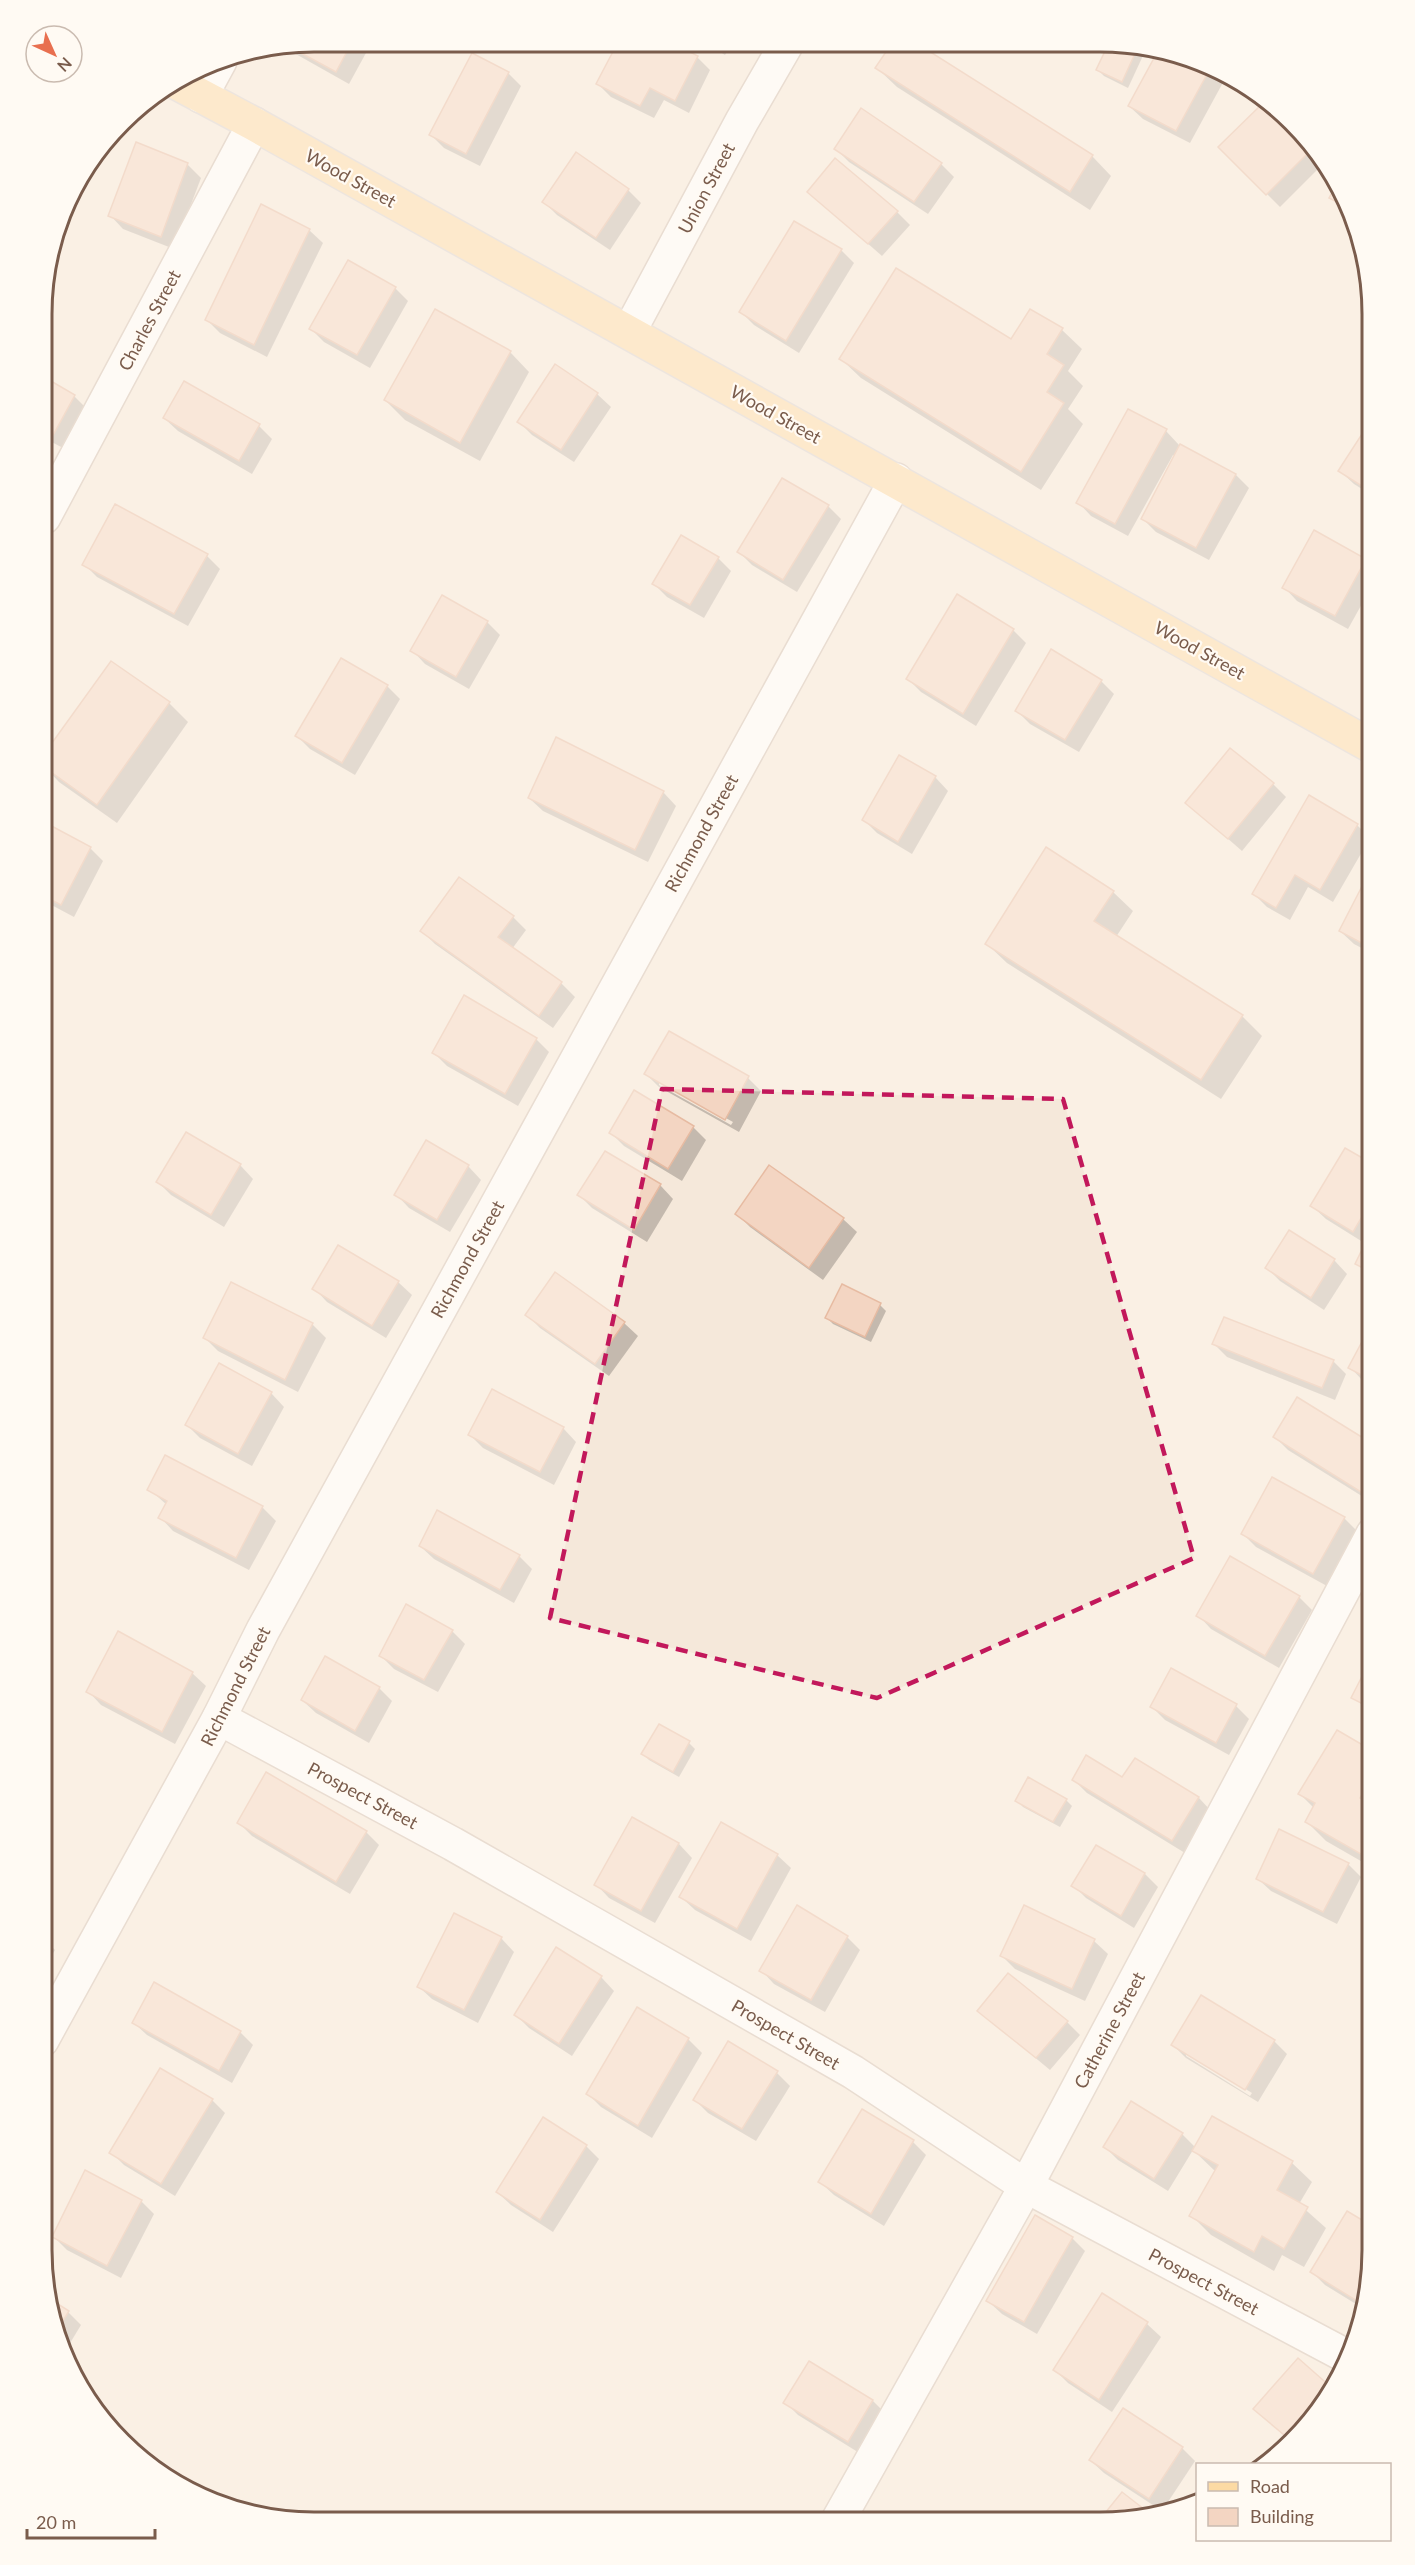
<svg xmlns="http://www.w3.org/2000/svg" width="1415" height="2565" viewBox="0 0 1415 2565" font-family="Lato,sans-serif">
<rect width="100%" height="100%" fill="#fdf6ec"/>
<path fill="#f5e8da" d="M315,42L1153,47L1221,70L1280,109L1327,163L1358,227L1373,315L1372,2269L1358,2338L1317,2416L1269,2464H1198L1197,2504L1188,2508L1100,2523L279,2521L210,2502L148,2466L98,2416L57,2338L42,2250L44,279L70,194L135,110L211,63Z"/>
<g fill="#0003" fill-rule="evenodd">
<path d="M314,42H372L349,84L294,53L288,47Z"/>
<path d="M619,44H671L697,57L710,70L689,113L664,100L654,118L611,97L598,84Z"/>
<path d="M708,44L731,45L725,55Z"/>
<path d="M892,46H918L1092,156L1111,176L1090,210L897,87L877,68Z"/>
<path d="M1109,47H1147L1128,88L1104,76L1098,70Z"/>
<path d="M1160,49L1218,69L1226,77L1190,143L1143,119L1129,106Z"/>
<path d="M508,73L521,86L480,166L444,148L431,135Z"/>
<path d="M1264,104L1323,164L1280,207L1220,147Z"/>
<path d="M137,144L188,165L201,178L174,249L123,229L110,215Z"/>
<path d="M836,149L941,164L954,177L928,214L849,162Z"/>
<path d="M1338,185L1353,215L1331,197Z"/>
<path d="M628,190L641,203L610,250L557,215L544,202Z"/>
<path d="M809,192L897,212L910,225L882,256Z"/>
<path d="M309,230L323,243L267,357L220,333L207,320Z"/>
<path d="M841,250L854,263L799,353L754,325L741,312Z"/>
<path d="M395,288L408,301L370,368L324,342L311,329Z"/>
<path d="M1062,330L1082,349L1068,371L1083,386L1068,409L1083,424L1041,490L861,378L841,359L1011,341Z"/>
<path d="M510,352L529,372L480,461L405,420L385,400Z"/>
<path d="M44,379L74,396L87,409L65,449L44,438Z"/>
<path d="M597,394L611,407L574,462L532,435L519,422Z"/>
<path d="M1129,411L1166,431L1179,445L1236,475L1249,488L1209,560L1156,532L1143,519L1176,456L1173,455L1128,536L1091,516L1078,502Z"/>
<path d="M164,418L259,426L272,439L252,474L178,431Z"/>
<path d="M1373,442V496L1354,484L1340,471Z"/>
<path d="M828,506L841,519L797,592L752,565L739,552Z"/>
<path d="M207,556L220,569L188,626L97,577L84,564Z"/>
<path d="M718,558L731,571L704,618L667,597L654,584Z"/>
<path d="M1365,560L1373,567V584L1348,629L1297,601L1284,587Z"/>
<path d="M487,622L500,635L469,689L425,664L412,650Z"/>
<path d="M1013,630L1026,643L976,726L921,692L908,679Z"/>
<path d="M111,663L169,703L188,722L117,823L59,782L44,766V756Z"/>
<path d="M1101,681L1114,694L1079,752L1030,724L1017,711Z"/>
<path d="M387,686L400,699L355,775L310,749L297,736Z"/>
<path d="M935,777L948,791L912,854L877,833L864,820Z"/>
<path d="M1273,784L1286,797L1242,851L1187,803Z"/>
<path d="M663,792L676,806L648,862L543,811L529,798Z"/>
<path d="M44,824L90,848L103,861L74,917L44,901Z"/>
<path d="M1357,825L1370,838L1333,902L1308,887L1290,920L1267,907L1254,894Z"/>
<path d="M1373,869V954L1354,944L1340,931Z"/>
<path d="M1113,892L1133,911L1116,937L1242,1016L1262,1036L1221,1099L1007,963L987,944Z"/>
<path d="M513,917L526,930L512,949L561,983L575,997L553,1028L435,944L422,931Z"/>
<path d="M670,1033L748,1078L761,1091L739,1132L659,1087L646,1074ZM659,1081L733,1122L731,1125L659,1085Z"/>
<path d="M536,1039L549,1052L518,1106L447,1066L434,1053Z"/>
<path d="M693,1127L706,1140L682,1181L624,1146L611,1133Z"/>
<path d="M606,1153L660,1185L673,1199L647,1242L592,1208L579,1195Z"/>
<path d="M240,1165L253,1179L224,1227L171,1195L158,1182Z"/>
<path d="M468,1166L481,1180L450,1232L409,1208L396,1194Z"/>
<path d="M1373,1166V1278L1356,1263L1366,1244L1326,1219L1312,1206Z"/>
<path d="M769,1167L843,1219L857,1232L823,1280L750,1227L737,1214Z"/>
<path d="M1289,1232L1334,1260L1347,1274L1324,1310L1280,1281L1267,1268Z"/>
<path d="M338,1247L398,1282L412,1295L386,1338L327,1302L314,1288Z"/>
<path d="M880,1305L886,1311L871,1342L833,1324L826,1317Z"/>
<path d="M527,1315L624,1323L638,1336L609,1376L540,1328Z"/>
<path d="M312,1324L326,1338L298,1392L218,1351L205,1338Z"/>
<path d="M1373,1324V1386L1363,1381L1350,1367Z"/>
<path d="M1214,1344L1333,1361L1346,1374L1335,1400L1227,1357Z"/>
<path d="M271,1393L284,1407L252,1466L200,1438L187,1425Z"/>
<path d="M563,1428L576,1442L554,1485L483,1448L470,1435Z"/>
<path d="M1275,1437L1373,1445V1503L1288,1450Z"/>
<path d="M166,1458L263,1508L276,1521L249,1570L173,1531L160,1517L167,1505L149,1489Z"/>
<path d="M1344,1518L1357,1531L1327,1586L1256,1547L1243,1534Z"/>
<path d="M420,1546L519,1556L532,1569L514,1603L434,1559Z"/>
<path d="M1299,1597L1312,1610L1279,1668L1211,1629L1198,1615Z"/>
<path d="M452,1631L465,1644L438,1692L394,1669L381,1656Z"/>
<path d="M119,1634L192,1673L206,1686L175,1744L101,1705L88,1691Z"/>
<path d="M1373,1659V1714L1353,1697Z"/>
<path d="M379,1688L392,1701L369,1743L316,1713L302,1700Z"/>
<path d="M1236,1706L1249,1719L1229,1755L1165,1720L1152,1707Z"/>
<path d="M43,1736L49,1742L43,1755Z"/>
<path d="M689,1743L695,1749L679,1777L649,1760L643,1754Z"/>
<path d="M1373,1752V1868L1326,1841L1306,1821L1314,1808L1300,1794Z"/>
<path d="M1135,1760L1199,1798L1212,1812L1185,1853L1087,1793L1073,1779H1123Z"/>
<path d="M43,1785L53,1795L43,1812Z"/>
<path d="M1017,1800H1066L1072,1806L1060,1827L1023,1807Z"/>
<path d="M633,1819L679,1844L692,1858L655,1923L609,1898L596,1884Z"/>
<path d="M239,1823L366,1832L379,1845L350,1894L252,1836Z"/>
<path d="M1097,1847L1145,1874L1158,1887L1134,1928L1086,1898L1073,1885Z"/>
<path d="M777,1855L791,1868L751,1941L695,1910L681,1897Z"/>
<path d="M1348,1864L1361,1877L1337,1924L1271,1891L1257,1878Z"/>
<path d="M1024,1907L1094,1941L1108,1954L1085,2001L1015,1969L1002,1956Z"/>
<path d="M42,1937L55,1950L42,1972Z"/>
<path d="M847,1937L860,1950L825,2012L774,1984L761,1970Z"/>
<path d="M501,1938L514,1952L478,2023L432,1999L418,1986Z"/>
<path d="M556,1949L601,1977L614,1991L572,2056L529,2028L516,2015Z"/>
<path d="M1202,1997L1274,2041L1287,2054L1258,2102L1186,2058L1173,2045ZM1186,2052L1252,2093L1250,2096L1186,2056Z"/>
<path d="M638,2009L689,2040L702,2053L652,2138L601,2107L588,2094Z"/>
<path d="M979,2011L1067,2022L1080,2035L1050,2070Z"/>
<path d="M133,2022L240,2032L253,2045L232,2083L147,2035Z"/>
<path d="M777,2073L790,2086L756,2141L708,2113L695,2100Z"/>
<path d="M212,2100L225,2113L175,2196L124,2165L111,2152Z"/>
<path d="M862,2111L913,2142L926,2155L884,2226L834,2195L820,2182Z"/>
<path d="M1212,2118L1292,2163L1312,2182L1299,2204L1326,2228L1304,2267L1282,2255L1274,2271L1211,2235L1191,2215L1216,2172L1193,2150L1168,2191L1118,2160L1105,2147L1182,2134L1196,2148Z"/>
<path d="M586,2146L599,2159L553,2232L511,2205L497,2192Z"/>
<path d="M141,2201L154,2214L121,2278L67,2250L54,2237Z"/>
<path d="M1348,2213L1372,2228V2269L1364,2309L1325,2285L1312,2272Z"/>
<path d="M1072,2238L1085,2251L1037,2334L1002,2314L988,2301Z"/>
<path d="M1103,2295L1147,2324L1161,2337L1112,2412L1068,2383L1055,2370Z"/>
<path d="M50,2301L68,2312L81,2325L64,2353L57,2338Z"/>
<path d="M1298,2360L1331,2389L1317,2416L1291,2442L1255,2409Z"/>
<path d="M809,2363L873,2401L886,2414L861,2454L798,2415L785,2402Z"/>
<path d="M1182,2448L1195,2461L1162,2511L1104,2473L1090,2460Z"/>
<path d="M1122,2494L1149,2515L1099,2523Z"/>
</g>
<g fill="#f3d5c2" stroke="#e7bba2" stroke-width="1.5">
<path d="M314,42H352L336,72L290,47Z"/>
<path d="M617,44H674L698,56L675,101L650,88L640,106L596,84Z"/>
<path d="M890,46H921L1093,155L1070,192L875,68Z"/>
<path d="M1107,47H1138L1122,82L1096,70Z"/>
<path d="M1159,49L1211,67L1176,131L1128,106Z"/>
<path d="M472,53L509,72L466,154L429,135Z"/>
<path d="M1264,102L1311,150L1266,195L1218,147Z"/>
<path d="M861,108L942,163L914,202L834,149Z"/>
<path d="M136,142L188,163L161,237L108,216Z"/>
<path d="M576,152L629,189L596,238L542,202Z"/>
<path d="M835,158L898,211L868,244L807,192Z"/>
<path d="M1337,184L1350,209L1329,198Z"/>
<path d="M261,204L310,229L254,345L205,320Z"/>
<path d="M794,221L842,249L786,341L739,312Z"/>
<path d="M348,260L396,287L357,355L309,329Z"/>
<path d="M896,268L1011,339L1030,309L1063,328L1047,354L1064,365L1047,392L1064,403L1021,472L839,359Z"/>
<path d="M435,309L511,351L460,443L384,400Z"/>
<path d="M555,364L598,393L561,450L517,422Z"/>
<path d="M44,377L75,395L52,437L44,433Z"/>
<path d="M184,381L260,424L239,461L163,418Z"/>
<path d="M1128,409L1167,429L1115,524L1076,503Z"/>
<path d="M1362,434L1373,440V493L1338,471Z"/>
<path d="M1180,444L1236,474L1196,548L1141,519Z"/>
<path d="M782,478L829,505L783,580L737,552Z"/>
<path d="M115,504L208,554L174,614L82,565Z"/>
<path d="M1314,530L1366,559L1335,616L1282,588Z"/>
<path d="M681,535L719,557L690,605L652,584Z"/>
<path d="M957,594L1014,629L963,714L906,679Z"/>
<path d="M442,595L488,621L456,677L410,651Z"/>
<path d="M1373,623V645L1362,635Z"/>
<path d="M1051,649L1102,680L1065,740L1015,711Z"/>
<path d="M341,658L388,685L342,763L295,736Z"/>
<path d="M111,661L170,702L97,805L44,767V754Z"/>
<path d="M556,737L664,791L635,850L528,798Z"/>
<path d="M1230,748L1274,783L1228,839L1185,803Z"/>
<path d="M899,755L936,776L898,842L862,820Z"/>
<path d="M1309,795L1358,824L1320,890L1295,875L1276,908L1252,894Z"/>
<path d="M44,822L91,847L61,905L44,896Z"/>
<path d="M1046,847L1114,891L1094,921L1243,1015L1201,1080L985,944Z"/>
<path d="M1373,865V949L1339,931Z"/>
<path d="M459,877L514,916L498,937L562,982L539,1016L420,931Z"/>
<path d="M464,995L537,1038L505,1094L432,1053Z"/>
<path d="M669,1031L749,1076L725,1120L644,1074Z"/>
<path d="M634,1090L694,1126L668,1169L609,1133Z"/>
<path d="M186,1132L241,1164L211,1215L156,1182Z"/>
<path d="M426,1140L469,1165L437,1220L394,1195Z"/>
<path d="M1345,1148L1373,1164V1198L1353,1232L1310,1206Z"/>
<path d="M605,1151L661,1184L634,1230L577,1195Z"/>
<path d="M769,1165L844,1218L809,1268L735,1214Z"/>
<path d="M1373,1227V1273L1355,1264Z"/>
<path d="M1289,1230L1335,1259L1311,1298L1265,1268Z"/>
<path d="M338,1245L399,1281L372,1326L312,1289Z"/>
<path d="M555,1272L625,1322L595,1364L525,1315Z"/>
<path d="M231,1282L313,1323L285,1380L203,1338Z"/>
<path d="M842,1284L881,1303L865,1337L825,1318Z"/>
<path d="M1224,1317L1334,1360L1322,1388L1212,1344Z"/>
<path d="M1373,1321V1381L1348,1368Z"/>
<path d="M219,1363L272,1392L238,1454L185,1425Z"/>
<path d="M492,1389L564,1427L540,1472L468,1435Z"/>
<path d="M1297,1397L1373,1444V1473L1361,1492L1273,1437Z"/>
<path d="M165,1455L263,1506L236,1558L158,1518L167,1501L147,1490Z"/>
<path d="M1272,1477L1345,1517L1313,1574L1241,1534Z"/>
<path d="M437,1510L520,1555L500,1590L419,1546Z"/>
<path d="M1230,1556L1300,1596L1265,1656L1196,1616Z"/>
<path d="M406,1604L453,1630L424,1680L379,1656Z"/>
<path d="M118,1631L193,1672L162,1732L86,1692Z"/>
<path d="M1373,1655V1709L1351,1698Z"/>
<path d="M325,1656L380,1687L355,1731L301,1700Z"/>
<path d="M1171,1668L1237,1704L1216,1743L1150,1707Z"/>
<path d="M659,1724L690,1741L673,1772L641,1754Z"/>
<path d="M1337,1730L1373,1751V1776L1360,1798L1373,1805V1861L1305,1822L1315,1803L1298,1794Z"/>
<path d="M1086,1755L1122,1777L1135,1758L1199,1797L1172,1841L1072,1780Z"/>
<path d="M266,1772L367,1831L336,1882L237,1823Z"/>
<path d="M1028,1777L1067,1799L1053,1822L1015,1801Z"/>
<path d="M632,1817L679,1843L641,1911L594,1885Z"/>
<path d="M721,1822L778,1854L737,1929L679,1897Z"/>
<path d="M1279,1829L1349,1863L1323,1912L1256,1879Z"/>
<path d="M1096,1845L1145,1873L1121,1916L1071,1886Z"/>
<path d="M797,1905L848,1936L811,2000L759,1971Z"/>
<path d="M1024,1905L1095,1939L1072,1989L1000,1956Z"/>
<path d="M454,1913L502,1937L464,2010L417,1987Z"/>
<path d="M556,1947L602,1976L559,2044L514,2015Z"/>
<path d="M1008,1973L1068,2021L1036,2058L977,2011Z"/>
<path d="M154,1982L241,2031L219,2071L132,2023Z"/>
<path d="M1201,1995L1275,2040L1245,2090L1171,2045Z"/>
<path d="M637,2007L689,2038L638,2126L586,2094Z"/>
<path d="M728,2041L778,2071L742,2129L693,2100Z"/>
<path d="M160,2068L213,2099L161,2184L109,2153Z"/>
<path d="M1131,2101L1183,2133L1154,2179L1103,2147Z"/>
<path d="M862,2109L914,2140L871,2214L818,2182Z"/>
<path d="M1212,2116L1293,2161L1277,2190L1308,2207L1284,2249L1262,2236L1254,2252L1189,2216L1218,2165L1192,2151Z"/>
<path d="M543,2117L587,2145L540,2220L496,2192Z"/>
<path d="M85,2170L142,2200L107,2266L52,2237Z"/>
<path d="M1347,2211L1372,2226L1370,2279L1357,2301L1310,2272Z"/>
<path d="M1035,2215L1073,2237L1024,2322L986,2301Z"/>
<path d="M1102,2293L1148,2322L1099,2400L1053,2370Z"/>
<path d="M50,2299L69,2311L56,2332Z"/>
<path d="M1298,2358L1332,2388L1289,2439L1253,2409Z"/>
<path d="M809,2361L873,2400L848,2442L783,2403Z"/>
<path d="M1123,2408L1183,2447L1149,2499L1089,2460Z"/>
<path d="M1122,2492L1149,2513L1147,2515L1097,2523Z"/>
</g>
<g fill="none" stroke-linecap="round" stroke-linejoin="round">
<g stroke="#d1beb0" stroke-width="36">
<g id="minor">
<path d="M201,96L220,61"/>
<path d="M629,332L742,121L786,45"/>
<path d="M44,517L254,124"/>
<path d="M219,1718L453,1844L853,2072L1026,2186L1348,2357"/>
<path d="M42,2040L219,1718L263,1630L896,480"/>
<path d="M837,2522L1026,2186L1373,1534"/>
</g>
</g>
<g stroke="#dad1cd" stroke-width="36">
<path id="major" d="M177,83L254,124L1373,747"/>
</g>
<use href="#minor" stroke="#fff" stroke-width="33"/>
<use href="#major" stroke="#fcdaa4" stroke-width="33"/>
</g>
<path d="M0 0H1415V2565H0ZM662,1089L1063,1099L1194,1558L877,1698L550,1618Z" fill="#fdf6ec" fill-opacity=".55" fill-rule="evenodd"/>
<path fill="none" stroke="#c2185b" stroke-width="4.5" stroke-dasharray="12 8" stroke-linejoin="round" d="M662,1089L1063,1099L1194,1558L877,1698L550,1618Z"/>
<g text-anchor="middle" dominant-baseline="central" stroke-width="4.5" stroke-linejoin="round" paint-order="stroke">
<g font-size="18" fill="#7a5c4c" stroke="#fffaf3">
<text transform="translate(351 178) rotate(29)">Wood Street</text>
<text transform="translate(706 188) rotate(-62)">Union Street</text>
<text transform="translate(149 320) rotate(-62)">Charles Street</text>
<text transform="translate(776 414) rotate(29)">Wood Street</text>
<text transform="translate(1200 650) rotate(29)">Wood Street</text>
<text transform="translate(701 833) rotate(-61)">Richmond Street</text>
<text transform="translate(467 1259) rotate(-61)">Richmond Street</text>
<text transform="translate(235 1686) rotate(-63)">Richmond Street</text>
<text transform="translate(363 1795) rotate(28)">Prospect Street</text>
<text transform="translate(1109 2030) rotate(-62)">Catherine Street</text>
<text transform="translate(786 2034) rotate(30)">Prospect Street</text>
<text transform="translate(1204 2281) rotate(28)">Prospect Street</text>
</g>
</g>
<path d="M0 0H1415V2565H0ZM314 52H1100A262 262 0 0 1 1362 314V2250A262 262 0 0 1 1100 2512H314A262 262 0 0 1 52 2250V314A262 262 0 0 1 314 52Z" fill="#fffaf3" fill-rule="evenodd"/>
<path fill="none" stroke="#7a5c4c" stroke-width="3" d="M314 52H1100A262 262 0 0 1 1362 314V2250A262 262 0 0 1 1100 2512H314A262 262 0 0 1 52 2250V314A262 262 0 0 1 314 52Z"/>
<rect x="1196" y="2463" width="195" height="78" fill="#fffaf3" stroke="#cabbb0" stroke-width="1.5"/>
<rect x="1208" y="2482" width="30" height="9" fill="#fcdaa4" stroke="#cabbb0" stroke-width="1.5"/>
<text x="1250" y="2493" font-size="18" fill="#7a5c4c">Road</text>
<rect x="1208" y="2508" width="30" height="18" fill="#f3d5c2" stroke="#cabbb0" stroke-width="1.5"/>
<text x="1250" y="2523" font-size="18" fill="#7a5c4c">Building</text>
<g transform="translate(54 54) rotate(135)"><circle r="28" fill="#fffaf3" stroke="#cabbb0" stroke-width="1.5"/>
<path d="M0-4.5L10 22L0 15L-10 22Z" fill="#e86f4f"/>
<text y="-9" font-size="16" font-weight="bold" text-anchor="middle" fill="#7a5c4c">N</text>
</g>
<path d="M27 2529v9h128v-9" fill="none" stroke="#7a5c4c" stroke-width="3"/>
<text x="36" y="2529" font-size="18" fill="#7a5c4c" stroke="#fffaf3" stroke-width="4.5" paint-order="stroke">20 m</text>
</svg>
